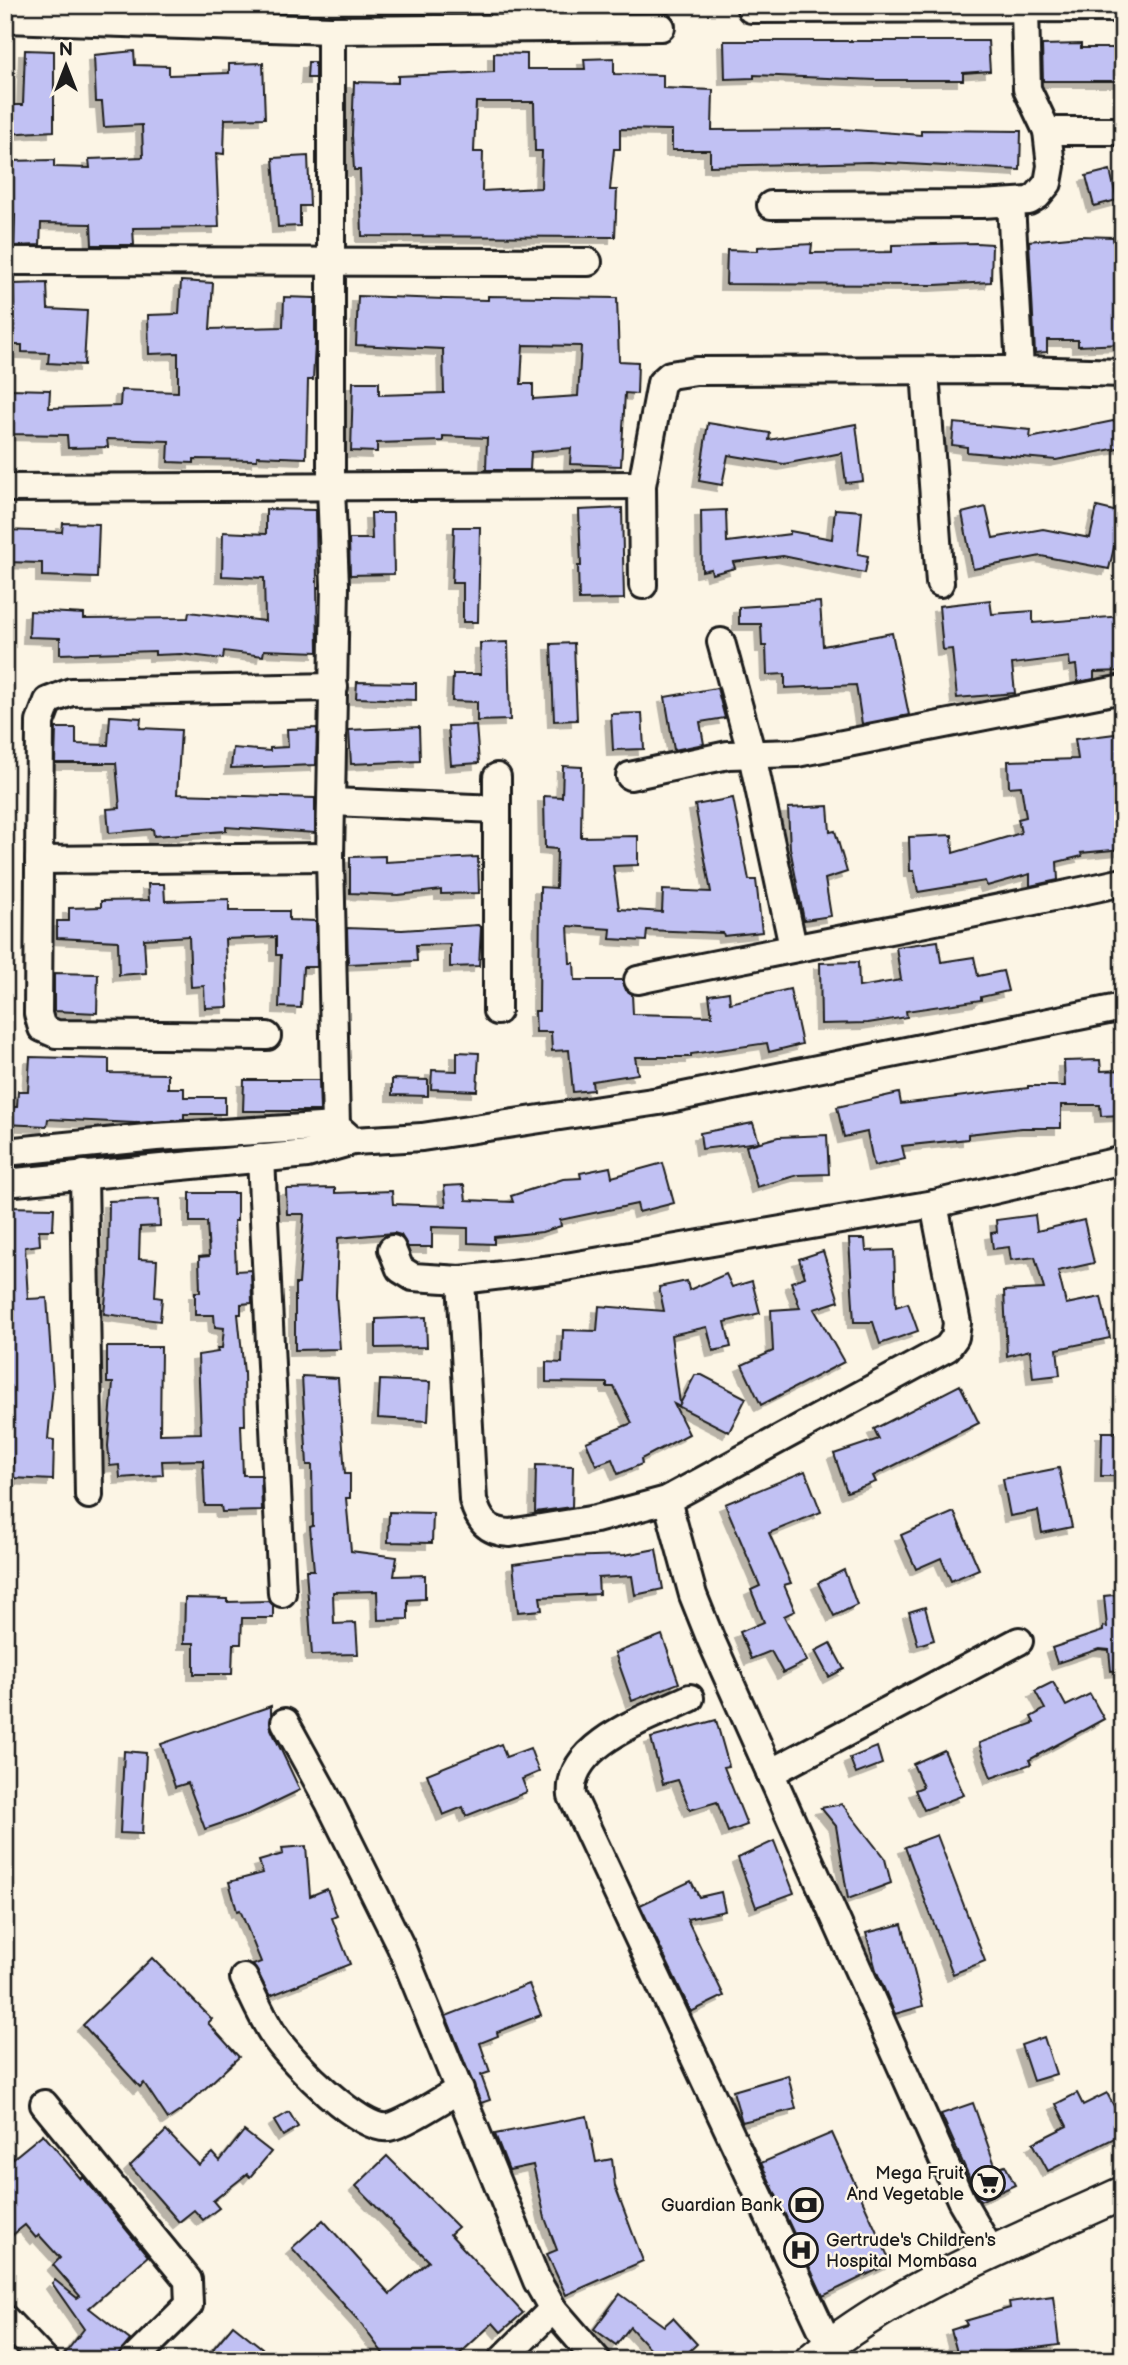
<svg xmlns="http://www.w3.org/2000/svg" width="1128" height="2365" viewBox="0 0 1128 2365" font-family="'Balsamiq Sans',sans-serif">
<defs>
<filter id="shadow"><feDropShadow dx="-6" dy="6" stdDeviation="0" flood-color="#0004"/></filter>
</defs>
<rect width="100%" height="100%" fill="#fcf5e5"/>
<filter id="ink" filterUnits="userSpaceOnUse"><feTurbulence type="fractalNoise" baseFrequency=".0143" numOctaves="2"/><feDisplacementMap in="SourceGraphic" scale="14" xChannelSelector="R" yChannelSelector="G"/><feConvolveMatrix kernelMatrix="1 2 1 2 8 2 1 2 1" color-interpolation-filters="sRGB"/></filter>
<g filter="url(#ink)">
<g fill="#c1c1f3" stroke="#1c1c1c" stroke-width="2" fill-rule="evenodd" filter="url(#shadow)">
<path d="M517,5V13H495V6Z"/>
<path d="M724,41H988L990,71L963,73V80H876L754,75V78L725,79Z"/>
<path d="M1081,44V48H1123V81H1043L1042,45Z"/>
<path d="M25,50L54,51V131L5,134V105H23Z"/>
<path d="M134,51L135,65L169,66V75L229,73V64L263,63L265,118L225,119L224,154L216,153L219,227L133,228L134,245H92L91,224L41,223L40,245L14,246L15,215H7L8,161L54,160V167L90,168L89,159L143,157L142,125L104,127L102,102H96L94,55Z"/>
<path d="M494,53L527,54V69H585L584,59L614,58V74L663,75V88L713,90L712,130L840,129L921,135V130L1021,131L1020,170L870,162L710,166V150H672V130L620,129V149H614L610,190H617L615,237L362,236L360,170H354L352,135L354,82L398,83V76L494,72ZM476,102H534L535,151H542L541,188L482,191L483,152H474Z"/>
<path d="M308,62H315V78H307Z"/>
<path d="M308,156L310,206H300V226L278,227L273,158Z"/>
<path d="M1110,170L1117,200L1094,206L1086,176Z"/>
<path d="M1080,236L1113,237L1118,276H1123V344L1078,346V340H1047V352L1035,353L1029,241Z"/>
<path d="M976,243L992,244L991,282L935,285L726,284L727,250L758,251V247L812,244L811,253L892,252V245Z"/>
<path d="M181,281L213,283L210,329L283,327L284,297L315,298V344L313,380H308L306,458L257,456V460L194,459V463L168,462L169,441L107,439L108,447L68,448L67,435L9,434L10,389L50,390L49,408L120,406L121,390L178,392V353L149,354L148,315L179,314Z"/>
<path d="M47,283L48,309L87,311L84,365L48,363L49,353L22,352V345H5V306L14,307L13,284Z"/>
<path d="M358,296L445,299L488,300V296L617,298L619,361L638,362L637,394L625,393L621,466L570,464L571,448L531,452L530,470H486L487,438L443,436V441L377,443V452L351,451L353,382H379V395L444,393L443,349L356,345ZM523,345L581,346L578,396L533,399V384H521Z"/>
<path d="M1123,419V447L1056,460L967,452V447L952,445L954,423L1031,430L1030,438Z"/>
<path d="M708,423L770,433L769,440L856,424L863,481L846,483L842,453L784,464L728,455L722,485L699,481Z"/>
<path d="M986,507L993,538L1043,529L1090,538L1097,507L1122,513L1109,569L1041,556L973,569L962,513Z"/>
<path d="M622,508L624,599L579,600L578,566H581L579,510Z"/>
<path d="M266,509L316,510L318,652L264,650L263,656L224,651L223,659L181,654L155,655V651L60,654V638L29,637L30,611L84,614V619L188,618L189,612L265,621L264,578L222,576L223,532L266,534Z"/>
<path d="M835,509L862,511L858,554L868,556L865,573L783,556L733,562L735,568L712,574L711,569L702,571L701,511L726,510L727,542L790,534V531L832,539Z"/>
<path d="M371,513H393L394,574L350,575L349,539H372Z"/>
<path d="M63,523L99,524L97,578L42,576V563L5,562V530L62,532Z"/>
<path d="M454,527H480L478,622H463V583H452Z"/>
<path d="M990,600L992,614L1033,611V623L1123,616V671L1094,672V679L1078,682L1076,665L1070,666L1069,657L1012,664L1015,693L957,698L952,649L943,650L939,606Z"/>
<path d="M820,602L823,646L892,633L909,715L862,724L856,685L785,688V674L767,675L766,646H762L761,624H739V607Z"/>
<path d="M508,642L510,720L477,721V702L452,701L453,674H481L480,643Z"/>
<path d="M574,643L577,720L554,721L551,644Z"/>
<path d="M357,682L416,683V700L356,698Z"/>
<path d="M717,688L725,718L700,722L704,744L674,750L665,697Z"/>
<path d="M642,713L644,749L613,750L611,714Z"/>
<path d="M110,716L141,718L140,728L181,730L177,794L315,798V833L226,827V831L154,836L153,829L109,833L107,809L120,808L116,763H55L56,728H76V744L108,745Z"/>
<path d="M476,725L479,763L451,765L448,726Z"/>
<path d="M419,727L420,761L351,764L349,730Z"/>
<path d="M317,728L316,765L231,768L233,748L270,751V748L288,747L287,729Z"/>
<path d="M1123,733V849L1081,853L1082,856L1057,862L1058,880L1030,886V874L987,886L985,881L918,892L914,871H910L909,837L952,835L953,853L1021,833L1018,819L1026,817L1021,786L1009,787L1008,761L1078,759L1075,739Z"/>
<path d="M563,766L582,767L581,837L638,836V865L613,866L619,909L662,912L663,890L711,892L695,805L733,798L749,880H756L762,932L724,936L723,933L647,930L646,941L610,939L611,929L568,926L570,963H574L575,980H623L626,990L632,994L633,1014L712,1016L709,995L729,992L730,1003L790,989L802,1044L769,1052L767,1043L691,1054V1057H635L638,1074L592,1081L593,1090L573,1092L569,1050L552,1051L551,1032H536L535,1011H539L540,887L556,888L557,849L545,848L544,796L562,797Z"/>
<path d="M828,806L830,832L835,831L847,872L825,879L831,916L804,920L790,848L788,808Z"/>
<path d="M385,856V862L478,857L479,893L441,894V890L398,895L350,893V857Z"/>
<path d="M148,884H164L165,901L229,899V911H289V920L316,921L317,967H303L301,1008L279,1007L281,955H276V937L225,939L228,1007L205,1008L204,986L191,987L189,936L144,939L146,973L119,975L118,941L57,938V921H69V908L101,907V901L149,900Z"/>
<path d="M478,925L481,928L479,966L450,967V944L416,945L417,961L348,964L347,928L402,930Z"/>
<path d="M938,941L941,962L974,957L978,976L1003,971L1008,991L981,997V1000L906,1011L907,1017L868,1023L821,1024L820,963L858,962L859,987L901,980L896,947Z"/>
<path d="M54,973L98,974L97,1013L54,1011Z"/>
<path d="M457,1052L479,1053L477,1091L431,1089L432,1070L457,1071Z"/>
<path d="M30,1057L109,1059V1073L168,1074V1088H184V1097H225V1114H184V1120L135,1123L48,1119L47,1126L5,1124V1107H17L18,1091H28Z"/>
<path d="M1100,1060L1101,1071L1123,1070V1115L1101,1116L1100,1105H1061V1128H1022L968,1134V1139L902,1146L905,1159L874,1166L867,1132L844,1137L837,1107L899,1093L901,1104L1028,1088V1086H1065L1064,1061Z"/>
<path d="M392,1079L428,1080V1096L392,1095Z"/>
<path d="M244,1080H319L320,1111H243Z"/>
<path d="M753,1123L759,1142L702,1149L700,1133Z"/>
<path d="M827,1135L829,1174L798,1175L757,1187L746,1146L778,1137Z"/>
<path d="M663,1163L674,1203L639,1212L637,1204L560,1220L561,1226L542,1232L494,1237V1244L468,1243V1228L432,1227V1247H408L401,1235L394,1233L338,1238L336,1295L340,1349L295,1350V1284H299L304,1214H287L286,1189L335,1188V1193L392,1191L393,1204L446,1206L444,1186L464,1185L466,1200L513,1202L511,1196L563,1179L581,1178L580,1173L610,1167L612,1177Z"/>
<path d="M190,1193H237V1221H234L236,1271L251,1270L252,1303L241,1304V1314H238L244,1373L245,1425H241L243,1475H261L262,1511L222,1512L221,1506H205L203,1460L162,1461L163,1475L120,1478L119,1465L110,1466L108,1446L113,1383H107V1347H161L160,1434L201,1433L198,1355L218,1352L217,1348H222L224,1328L215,1327L214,1315H195V1292H200L199,1257L209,1256L207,1222H190Z"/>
<path d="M159,1199L160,1226L140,1227L139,1259L157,1260L155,1297L162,1298L160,1321L104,1314L108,1276L109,1201Z"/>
<path d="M5,1207L54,1208L53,1230H39L40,1245L25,1247L28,1299L47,1298L53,1385L48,1439L54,1440L53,1480L12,1478L13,1458H5Z"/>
<path d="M1035,1215L1037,1231L1084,1220L1094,1263L1058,1271L1066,1304L1101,1297L1110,1338L1057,1349L1060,1375L1033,1378L1030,1350L1007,1356L1004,1291L1044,1289L1035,1257L1011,1260L1009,1247L993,1249L991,1233L997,1232L996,1220Z"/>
<path d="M849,1239H865L866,1251L894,1250L896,1307L908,1303L918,1331L880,1344L873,1322H854Z"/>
<path d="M823,1251L839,1301L814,1309L844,1362L761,1405L742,1365L773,1351L771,1310L800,1308L791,1282L805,1277L799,1259Z"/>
<path d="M726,1274L732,1287L752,1281L760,1313L725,1322L731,1347L713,1351L707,1327L671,1335L680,1404L695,1375H702L746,1398L729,1432L674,1404L689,1434L641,1459L642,1464L618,1474L612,1459L596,1465L586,1442L632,1423L614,1387H607V1383L546,1382V1362L562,1363L563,1330L597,1331L599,1306L664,1311L659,1287L687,1281L689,1290Z"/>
<path d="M426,1317L427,1347L376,1348V1319Z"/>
<path d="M302,1376L338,1378L345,1474H350V1498H346L351,1551L397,1557L394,1576L425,1575V1599L408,1600V1619L378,1620L377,1591L333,1592L334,1624L356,1623L358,1654L312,1655L306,1570H314L310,1527L313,1526L312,1465H307Z"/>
<path d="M380,1380L430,1382L428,1421L378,1418Z"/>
<path d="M960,1385L979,1423L873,1476L876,1482L847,1492L834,1454L879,1439L874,1429Z"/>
<path d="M1102,1432H1123V1476H1101Z"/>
<path d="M536,1465L573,1466L572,1507L535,1512Z"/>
<path d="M1059,1468L1072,1527L1042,1533L1038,1511L1010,1516L1003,1479Z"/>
<path d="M805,1471L821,1512L769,1533L791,1583L784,1585L795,1611L784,1616L807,1661L783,1673L771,1651L751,1659L740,1632L764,1622L751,1590L760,1586L725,1504Z"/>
<path d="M389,1512L433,1513L432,1543L388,1542Z"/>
<path d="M954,1512L979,1569L951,1581L941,1558L916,1569L901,1535Z"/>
<path d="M656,1549L663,1589L635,1595L632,1576L598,1578L599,1594L540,1597L542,1610L518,1612L513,1564L562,1557L625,1555Z"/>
<path d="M844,1570L857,1605L834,1616L818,1583Z"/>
<path d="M1123,1594V1670L1111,1671L1109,1650L1099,1649L1057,1663L1052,1648L1103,1631V1626L1107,1627L1104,1596Z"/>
<path d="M185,1598L227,1599V1602L269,1601L273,1605V1618H242L241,1644H233L232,1674H194V1643H184Z"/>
<path d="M925,1607L934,1640L918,1645L909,1612Z"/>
<path d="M662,1635L679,1683L632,1701L615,1653Z"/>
<path d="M830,1643L844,1669L829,1677L815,1651Z"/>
<path d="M1053,1682L1066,1706L1090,1694L1104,1719L1029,1760L1031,1764L991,1778L979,1743L1034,1723L1031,1717L1045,1709L1035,1691Z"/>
<path d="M271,1706V1729L300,1790L252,1813L205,1829L188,1783L175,1787L161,1744Z"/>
<path d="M716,1720L729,1766L724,1767L747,1825L728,1832L717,1802L690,1810L678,1780L663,1784L651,1738Z"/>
<path d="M501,1744L506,1757L530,1748L539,1772L522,1779L527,1792L466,1816L463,1807L443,1815L427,1774Z"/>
<path d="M877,1747L882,1764L856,1774L850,1758Z"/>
<path d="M944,1750L964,1795L924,1810L915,1790L923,1787L913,1764Z"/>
<path d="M124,1751L146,1753L142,1834L120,1833Z"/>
<path d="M842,1804L885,1859L891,1883L848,1899L836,1826L821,1808Z"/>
<path d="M937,1835L985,1961L953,1974L905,1847Z"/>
<path d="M774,1841L794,1893L756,1907L738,1858Z"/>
<path d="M306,1846L310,1896L327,1889L337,1916L332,1918L350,1964L270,1996L253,1965L261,1962L240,1910L237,1911L229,1882L263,1873L259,1861L283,1854L282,1848Z"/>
<path d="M691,1881L699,1897L721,1892L725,1911L687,1919L724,1996L691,2012L640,1905Z"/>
<path d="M902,1924L923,2006L895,2014L876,1970L866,1933Z"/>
<path d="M152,1958L212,2019L208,2023L239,2057L183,2109L168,2119L144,2083L140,2087L83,2025Z"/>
<path d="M529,1984L541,2015L497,2032L498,2036L480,2043L490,2072L481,2075L490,2100L481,2103L446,2016Z"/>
<path d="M1044,2037L1056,2074L1033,2081L1021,2045Z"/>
<path d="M788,2075L796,2109L742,2122L733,2091Z"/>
<path d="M1077,2093L1083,2105L1107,2093L1123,2123V2134L1048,2171L1033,2143L1067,2126L1056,2104Z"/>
<path d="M973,2103L996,2168L1005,2165L1015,2185L980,2201L941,2114Z"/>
<path d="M289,2112L298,2127L283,2136L274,2121Z"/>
<path d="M587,2116L596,2162L612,2159L615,2186L643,2261L566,2295L547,2254L557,2250L545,2218L533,2165L509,2170L495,2134Z"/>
<path d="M166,2131L199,2165L213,2153L220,2161L244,2131L271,2152L250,2177L247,2174L213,2201L219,2208L203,2220L194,2210L179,2222L130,2166Z"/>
<path d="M832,2133L891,2263L823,2296L761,2163Z"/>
<path d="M43,2134L81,2179L83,2177L148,2256L89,2308L130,2340L114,2360H60L84,2329L52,2283L55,2280L77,2298L80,2296L53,2265L60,2258L39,2235L36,2238L25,2225L5,2241V2165Z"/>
<path d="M387,2156L458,2227L450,2234L523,2313L501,2332L493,2323L453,2360H388L358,2320L292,2248L323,2220L390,2294L429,2261L356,2186Z"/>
<path d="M620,2294L664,2326L673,2318L697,2344L680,2360H660L630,2327L616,2345L594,2329Z"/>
<path d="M1053,2296L1059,2345L1004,2352L1007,2360H959L951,2330L967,2325L965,2321L1010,2308L1009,2302Z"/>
<path d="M233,2325L262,2348L253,2360H225L213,2349Z"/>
</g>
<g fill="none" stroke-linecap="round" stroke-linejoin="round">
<g stroke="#1c1c1c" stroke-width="32">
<g id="minor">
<path d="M751,9L1123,8"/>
<path d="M5,19L331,30L661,27"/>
<path d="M331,30V488L335,585L330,857L336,1126L353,1141"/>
<path d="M1047,131H1123"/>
<path d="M1011,203L1020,370"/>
<path d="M771,205L982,204L1029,201L1037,196L1048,183L1051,166L1047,131L1027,89L1025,9"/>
<path d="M16,261L588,262"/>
<path d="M925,371L940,583"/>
<path d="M5,488L642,485"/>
<path d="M643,585L642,485L661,383L670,375L696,371L1020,370L1123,373"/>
<path d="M721,642L752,755L793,947"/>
<path d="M630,776L728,755L797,753L1123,689"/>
<path d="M497,777V1011"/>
<path d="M332,802L497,809"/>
<path d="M39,860L330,857"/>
<path d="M638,980C800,946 962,918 1123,882"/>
<path d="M267,1036L56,1034L42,1028L38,1014L40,722L48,701L71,692L334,687"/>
<path d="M5,1152L156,1137L336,1126"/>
<path d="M261,1158L282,1593"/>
<path d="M84,1174L89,1495"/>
<path d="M5,1183L307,1154L353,1141L422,1137L659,1101L1123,1007"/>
<path d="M392,1249L400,1269L413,1277L461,1280L560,1268L934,1204L1123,1160"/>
<path d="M461,1280L473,1500C479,1521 487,1532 510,1533L596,1519L667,1500L947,1348L955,1337L957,1323L934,1204"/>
<path d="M667,1500L693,1595L711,1640L961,2200L992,2253"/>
<path d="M690,1698C651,1717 566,1743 572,1796L829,2345"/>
<path d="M285,1722L329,1802L401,1947L537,2281L553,2309L597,2360"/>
<path d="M770,1773L1019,1641"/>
<path d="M244,1978C254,1998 263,2021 277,2040C293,2062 360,2132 389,2127C405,2124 444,2098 460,2089"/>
<path d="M44,2104L188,2280L189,2305L133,2360"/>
<path d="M5,2319L44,2360"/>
<path d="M502,2360L553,2309"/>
</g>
</g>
<g stroke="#1c1c1c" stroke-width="37">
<path id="major" d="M811,2360C899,2286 1019,2241 1123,2193"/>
</g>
<use href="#minor" stroke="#fcf5e5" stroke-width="26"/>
<use href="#major" stroke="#fcf5e5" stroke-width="32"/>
</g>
</g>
<defs>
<g id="supermarket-ring" transform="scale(1.75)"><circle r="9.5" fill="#fcf5e5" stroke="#1c1c1c" stroke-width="1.5"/><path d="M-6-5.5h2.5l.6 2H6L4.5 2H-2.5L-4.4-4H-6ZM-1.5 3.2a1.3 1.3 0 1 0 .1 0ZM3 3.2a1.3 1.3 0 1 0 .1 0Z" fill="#1c1c1c"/></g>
<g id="bank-ring" transform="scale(1.75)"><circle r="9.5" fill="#fcf5e5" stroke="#1c1c1c" stroke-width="1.5"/><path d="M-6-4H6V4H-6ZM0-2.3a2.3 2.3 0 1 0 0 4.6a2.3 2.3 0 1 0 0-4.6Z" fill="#1c1c1c"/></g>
<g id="hospital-ring" transform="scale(1.75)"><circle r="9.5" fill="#fcf5e5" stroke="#1c1c1c" stroke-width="1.5"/><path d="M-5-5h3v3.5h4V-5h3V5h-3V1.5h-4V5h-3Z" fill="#1c1c1c"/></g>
</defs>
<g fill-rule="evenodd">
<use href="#supermarket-ring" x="988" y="2183"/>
<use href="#bank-ring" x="806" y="2205"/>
<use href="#hospital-ring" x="801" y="2250"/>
</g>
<g text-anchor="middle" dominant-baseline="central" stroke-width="5" stroke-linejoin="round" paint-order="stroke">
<g font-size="18" fill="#1c1c1c" stroke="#fcf5e5" text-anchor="end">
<text x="964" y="2173">Mega Fruit<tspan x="964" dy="21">And Vegetable</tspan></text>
<text x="782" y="2205">Guardian Bank</text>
<text x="826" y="2240" text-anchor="start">Gertrude's Children's<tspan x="826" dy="21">Hospital Mombasa</tspan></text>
</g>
</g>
<rect width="1128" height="2365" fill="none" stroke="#fcf5e5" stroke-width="28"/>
<rect x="14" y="14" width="1100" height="2337" fill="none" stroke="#1c1c1c" stroke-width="2.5" filter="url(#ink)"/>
<g transform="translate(66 66)" stroke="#fcf5e5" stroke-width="5" paint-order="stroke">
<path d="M0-5L12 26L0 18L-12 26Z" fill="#1c1c1c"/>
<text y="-10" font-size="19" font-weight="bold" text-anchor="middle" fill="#1c1c1c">N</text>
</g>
</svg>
